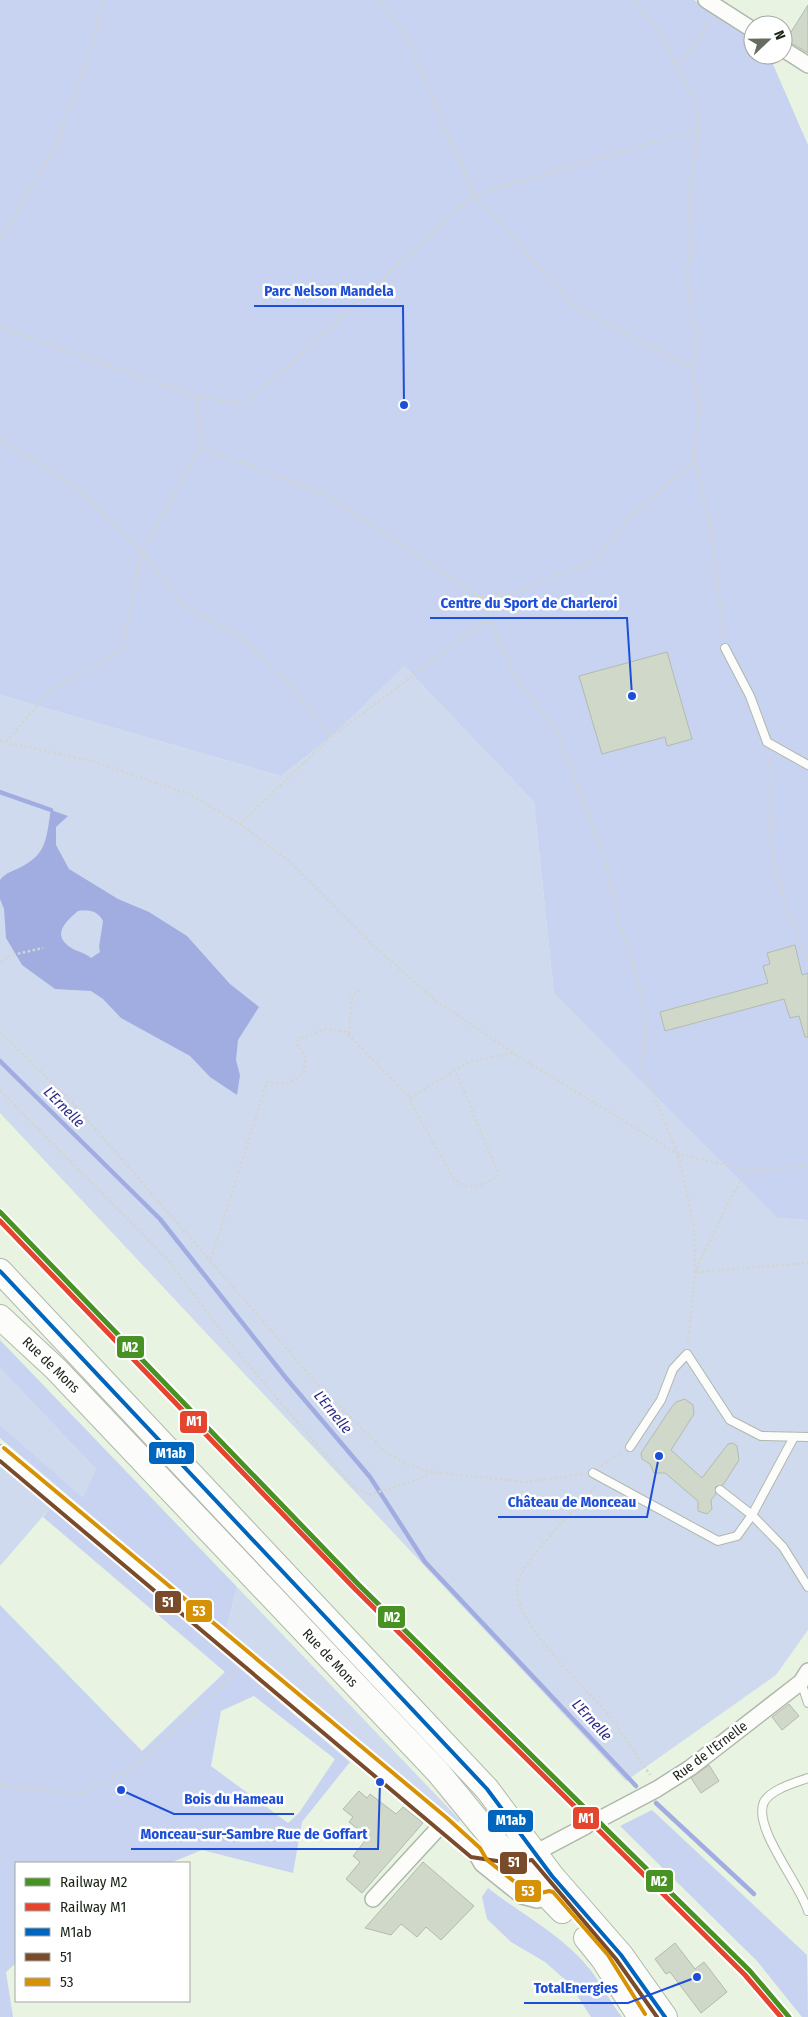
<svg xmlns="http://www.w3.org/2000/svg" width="808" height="2017" viewBox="0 0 808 2017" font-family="'Fira Sans Condensed',sans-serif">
<rect width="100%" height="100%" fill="#e8f3e2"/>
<g fill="#d0daef">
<path d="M403,665L534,802L554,994L777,1218L808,1220V1630L776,1675L626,1781L0,1113V695L281,776L331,737Z"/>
<path d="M0,1368L96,1469L83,1499L0,1425Z"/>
<path d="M0,1464L51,1507L0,1566Z"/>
<path d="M237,1587L460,1820L456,1824L226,1629Z"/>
</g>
<g fill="#c7d3f0" fill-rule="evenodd">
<path d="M0,0H694L753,39V55H769L808,145V1220L777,1218L554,994L534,802L404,666L331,737L281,776L0,695Z"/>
<path d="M0,1340L237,1587L226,1629L0,1438V1425L83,1498L96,1469L0,1368Z"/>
<path d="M51,1507L350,1762L302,1822L293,1873L202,1850L170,1863H16V1963L6,1972L13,2017H0V1605L142,1751L225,1672L43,1517ZM254,1696L335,1759L299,1813L288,1823L211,1766L221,1711Z"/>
<path d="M652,1810L807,1955L808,2017H802L757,1961L620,1826Z"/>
<path d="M488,1888C522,1915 565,1936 592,1972C603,1987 611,2003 622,2017H591L569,1983L545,1962L511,1942L487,1919L482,1897Z"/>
</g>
<path fill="#a1ade1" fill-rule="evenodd" d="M51,810L68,816L56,827V845L69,869L118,899L149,912L187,936L230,984L259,1007L238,1040L236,1060L240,1075L237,1095L210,1077L190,1056L121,1018L103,999L91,991L55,989L22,965L6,938L4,909L0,899V880C6,872 14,871 23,866C49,852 46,834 51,810ZM78,911C89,910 97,910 103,921L99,947L100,952L91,958C85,953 79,952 73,949C50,936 65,922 78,911Z"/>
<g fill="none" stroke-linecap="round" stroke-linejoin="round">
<g stroke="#a1ade1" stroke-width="4.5">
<path d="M0,792L51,810"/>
<path d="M0,1061L160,1219L286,1378L370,1477L425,1562L636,1786"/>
<path d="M656,1803L754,1894"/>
</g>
</g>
<g fill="#cfd8c9" stroke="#b3bbae">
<path d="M808,5V53L786,40Z"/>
<path d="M667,652L692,739L667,746L665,737L602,754L579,676Z"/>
<path d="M795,945L802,975L808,973V1037H805L799,1016L790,1018L784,999L665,1031L660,1012L768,983L763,966L770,964L767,953Z"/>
<path d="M685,1399L693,1405L694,1414L671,1450L702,1478L728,1444L733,1443L737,1446L739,1460L723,1485L715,1487L716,1494L711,1500L712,1509L707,1514L698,1511V1501L665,1473H654L650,1464L642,1459L641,1453L671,1408L676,1402Z"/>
<path d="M789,1704L799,1716L782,1730L772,1717Z"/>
<path d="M709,1765L719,1781L701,1793L691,1778Z"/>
<path d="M359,1791L367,1798L370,1794L396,1814L403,1807L423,1823L362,1893L346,1879L360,1862L353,1856L368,1837L349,1822L353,1817L343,1809Z"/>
<path d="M423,1862L474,1906L441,1940L426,1927L417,1937L401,1924L391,1935L365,1928Z"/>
<path d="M675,1943L695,1969L704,1962L727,1992L701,2013L670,1972L666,1974L655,1959Z"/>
</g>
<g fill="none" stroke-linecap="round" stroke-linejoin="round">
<g stroke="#afb8aa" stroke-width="10">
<g id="service">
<path d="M725,648L750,696L767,742L808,765"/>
<path d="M630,1447L661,1400L673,1369L687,1354L730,1420L761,1436L808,1437"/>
<path d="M593,1473L718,1541L737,1536L752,1515L783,1547L808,1587"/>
<path d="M720,1490L752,1515L794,1437"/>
<path d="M801,1682L808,1703"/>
<path d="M808,1778C795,1783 771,1789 764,1802C752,1827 800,1884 808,1911"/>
</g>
</g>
<g stroke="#afb8aa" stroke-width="18">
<g id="minor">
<path d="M706,0L753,30"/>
<path d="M783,49L808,65"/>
<path d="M0,1453L443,1823L475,1852L482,1864L522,1896L537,1900L549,1897"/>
<path d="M602,1818L657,1789L690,1768L801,1682L808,1671"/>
<path d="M475,1852L510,1857L535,1853L586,1826"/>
<path d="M373,1899L443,1823"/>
</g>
</g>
<g stroke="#afb8aa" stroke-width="26">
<g id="trunk">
<path d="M0,1271L487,1789L552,1876L621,1955L665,2017"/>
<path d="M0,1317L56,1369L438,1772L492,1838L562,1911"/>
<path d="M586,1938L603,1959L640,2017"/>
</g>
</g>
<g stroke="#d3d5d1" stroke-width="2.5" stroke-dasharray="2.5 2.5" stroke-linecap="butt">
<path d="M379,0L405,34L474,195L698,129"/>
<path d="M633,0L660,33L697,104L698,129L689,204L692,243L687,271L691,315L698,337L692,368L700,408L694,460L711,529L724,637"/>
<path d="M678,67L711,19"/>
<path d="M0,240L55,147L90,51L104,0"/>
<path d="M0,327L197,397L201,447L324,494L480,597"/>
<path d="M197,397L247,403L474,195L579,310L692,368"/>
<path d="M0,439L76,488L142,551L183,605L242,639L287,682L331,737"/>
<path d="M694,460L627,520L595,560L508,595L480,597L513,672L559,736L605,860L618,920L631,955L647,1017L642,1068L678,1154L694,1225L695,1272L808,1263"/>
<path d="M0,741L95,762L191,795L240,824L289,861L373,945L435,1000L513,1053L678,1154L747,1170L808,1166"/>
<path d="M6,742L51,690L122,650L142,551L201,447"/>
<path d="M767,755L771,768V849L784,901L808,961"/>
<path d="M240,824L331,737L489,618"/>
<path d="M0,962L12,955L43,948"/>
<path d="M0,1032L71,1101L320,1387L387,1453L406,1464L430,1472L526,1482L583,1474"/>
<path d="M349,1034L352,996L361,989"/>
<path d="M0,1090L168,1260L235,1349L352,1486L369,1495L422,1478L430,1472"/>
<path d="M410,1098L412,1105L454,1179C470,1193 484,1185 499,1175L455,1070"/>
<path d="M211,1259L267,1082C283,1086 293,1084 304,1071L306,1057L296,1043L301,1038L326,1029L346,1032L410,1098L469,1062L513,1053"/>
<path d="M688,1343L695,1272L729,1201L747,1170"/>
<path d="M601,1466L621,1453"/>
<path d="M595,1487C575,1510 528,1555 518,1581C505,1618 593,1693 614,1722C626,1739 638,1757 650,1775"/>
<path d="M0,1785L80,1794L137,1765L238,1671"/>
</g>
<use href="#service" stroke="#fcfdfb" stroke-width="8"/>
<use href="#minor" stroke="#fcfdfb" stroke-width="15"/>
<use href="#trunk" stroke="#fcfdfb" stroke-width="24"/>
<g stroke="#fff" stroke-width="8">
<path id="bus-1" d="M0,1271L487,1789L552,1876L621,1955L665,2017"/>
</g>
<g stroke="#fff" stroke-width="8">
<path id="bus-2" d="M0,1461L471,1857L510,1863L532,1860L616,1959L657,2017"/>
</g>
<g stroke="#fff" stroke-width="8">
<path id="bus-3" d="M4,1448L447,1818L480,1848L487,1860L525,1890L537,1894L549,1891L553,1892L608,1955L645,2014"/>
</g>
<use href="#bus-1" stroke="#0065bd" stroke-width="4"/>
<use href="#bus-2" stroke="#7a4b2a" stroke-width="4"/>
<use href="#bus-3" stroke="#d69204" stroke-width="4"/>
<g stroke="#fff" stroke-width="9">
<path id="rail-1" d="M0,1212L359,1585L750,1971L789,2017"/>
</g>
<g stroke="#fff" stroke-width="9">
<path id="rail-2" d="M0,1221L355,1589L745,1975L781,2017"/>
</g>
<use href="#rail-1" stroke="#489224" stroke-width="5"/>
<use href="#rail-2" stroke="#e5442e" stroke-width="5"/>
</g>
<g text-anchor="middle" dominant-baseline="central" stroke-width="5" stroke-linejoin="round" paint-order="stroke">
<g font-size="14" fill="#1c2418" stroke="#fff">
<text transform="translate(51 1365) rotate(44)">Rue de Mons</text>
<text transform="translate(330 1658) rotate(47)">Rue de Mons</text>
<text transform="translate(710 1751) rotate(-37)">Rue de l'Ernelle</text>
</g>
<g font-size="15" font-style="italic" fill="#2c2b89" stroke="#fff">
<text transform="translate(64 1107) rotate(45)">L'Ernelle</text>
<text transform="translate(333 1412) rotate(51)">L'Ernelle</text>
<text transform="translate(592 1720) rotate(47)">L'Ernelle</text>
</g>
</g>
<path fill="none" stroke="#1d4ed8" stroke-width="2" d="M404 405L403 306H254M632 696L627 618H430M659 1456L647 1517H498M121 1790L174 1814H294M380 1782L378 1849H131M697 1977L628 2003H524"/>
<g fill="#1d4ed8" stroke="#fff" stroke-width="2">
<circle cx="404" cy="405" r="5"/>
<circle cx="632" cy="696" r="5"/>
<circle cx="659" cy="1456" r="5"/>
<circle cx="121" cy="1790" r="5"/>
<circle cx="380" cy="1782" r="5"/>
<circle cx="697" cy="1977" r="5"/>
</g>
<g font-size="15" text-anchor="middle" font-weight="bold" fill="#1d4ed8" stroke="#fff" stroke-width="5" stroke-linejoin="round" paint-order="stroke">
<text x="329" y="296">Parc Nelson Mandela</text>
<text x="529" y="608">Centre du Sport de Charleroi</text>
<text x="572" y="1507">Château de Monceau</text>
<text x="234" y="1804">Bois du Hameau</text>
<text x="254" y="1839">Monceau-sur-Sambre Rue de Goffart</text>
<text x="576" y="1993">TotalEnergies</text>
</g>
<g stroke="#fff" stroke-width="2">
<rect x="116" y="1335" width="29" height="24" rx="5" fill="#489224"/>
<rect x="179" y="1410" width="29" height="24" rx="5" fill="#e5442e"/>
<rect x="148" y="1441" width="47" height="24" rx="5" fill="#0065bd"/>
<rect x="154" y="1590" width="28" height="24" rx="5" fill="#7a4b2a"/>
<rect x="185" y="1599" width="28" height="24" rx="5" fill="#d69204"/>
<rect x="377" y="1605" width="29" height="24" rx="5" fill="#489224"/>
<rect x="572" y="1806" width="28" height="24" rx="5" fill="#e5442e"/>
<rect x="487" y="1809" width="47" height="24" rx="5" fill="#0065bd"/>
<rect x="499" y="1851" width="29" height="24" rx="5" fill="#7a4b2a"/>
<rect x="645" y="1869" width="29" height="24" rx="5" fill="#489224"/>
<rect x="514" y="1879" width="28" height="24" rx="5" fill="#d69204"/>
</g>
<g font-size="14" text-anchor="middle" font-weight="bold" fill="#fff">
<text x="130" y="1352">M2</text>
<text x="194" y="1426">M1</text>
<text x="171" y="1458">M1ab</text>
<text x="168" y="1607">51</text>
<text x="199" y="1616">53</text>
<text x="392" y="1622">M2</text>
<text x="586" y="1823">M1</text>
<text x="511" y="1825">M1ab</text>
<text x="514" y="1867">51</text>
<text x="659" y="1886">M2</text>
<text x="528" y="1896">53</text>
</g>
<rect x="15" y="1862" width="175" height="140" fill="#ffffff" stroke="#a4a7a3"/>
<rect x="25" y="1878" width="25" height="8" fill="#489224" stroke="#a4a7a3"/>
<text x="60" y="1887" font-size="15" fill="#1c2418">Railway M2</text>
<rect x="25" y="1903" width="25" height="8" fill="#e5442e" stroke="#a4a7a3"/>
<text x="60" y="1912" font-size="15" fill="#1c2418">Railway M1</text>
<rect x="25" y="1928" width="25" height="8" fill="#0065bd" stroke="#a4a7a3"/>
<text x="60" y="1937" font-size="15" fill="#1c2418">M1ab</text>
<rect x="25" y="1953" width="25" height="8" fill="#7a4b2a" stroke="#a4a7a3"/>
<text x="60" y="1962" font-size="15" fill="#1c2418">51</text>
<rect x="25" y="1978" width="25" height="8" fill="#d69204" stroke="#a4a7a3"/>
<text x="60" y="1987" font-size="15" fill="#1c2418">53</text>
<g transform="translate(768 40) rotate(68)"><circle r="24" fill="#ffffff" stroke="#a4a7a3"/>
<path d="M0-4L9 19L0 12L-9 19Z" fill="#636c5f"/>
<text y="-8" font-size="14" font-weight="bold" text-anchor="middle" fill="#1c2418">N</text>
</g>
</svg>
